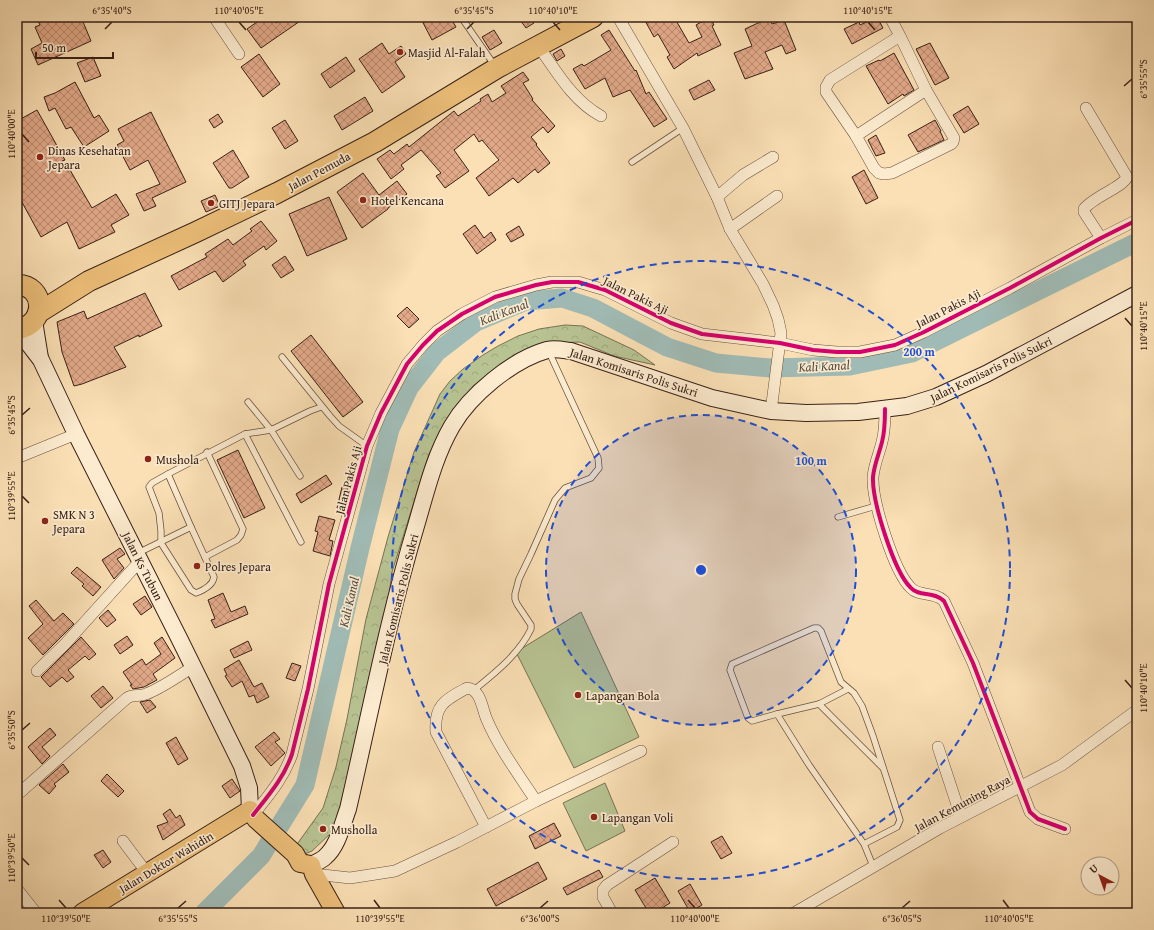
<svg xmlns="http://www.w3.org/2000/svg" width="1154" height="930" viewBox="0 0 1154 930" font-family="'Gentium Book Plus',serif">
<defs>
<pattern id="park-crowns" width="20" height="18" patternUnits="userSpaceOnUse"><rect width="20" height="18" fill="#b8c392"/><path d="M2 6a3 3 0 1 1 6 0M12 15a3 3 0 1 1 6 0" fill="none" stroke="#9fa77d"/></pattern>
<pattern id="building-cross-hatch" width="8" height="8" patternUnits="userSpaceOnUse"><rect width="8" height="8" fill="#e2a989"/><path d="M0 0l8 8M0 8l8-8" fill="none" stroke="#b8896f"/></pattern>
</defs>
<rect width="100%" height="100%" fill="#fbe0b5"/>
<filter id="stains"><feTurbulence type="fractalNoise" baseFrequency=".005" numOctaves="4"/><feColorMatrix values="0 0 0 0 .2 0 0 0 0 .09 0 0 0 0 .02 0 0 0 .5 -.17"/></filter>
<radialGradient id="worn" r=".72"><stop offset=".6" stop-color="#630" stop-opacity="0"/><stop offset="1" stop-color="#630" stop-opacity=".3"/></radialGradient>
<g fill="#b8c392" stroke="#787254">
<path d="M581,612L639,737L574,768L516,652Z"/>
<path d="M605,783L625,831L586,851L563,803Z"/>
</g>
<path fill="url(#park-crowns)" stroke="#787254" d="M565,325L583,326L634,350L655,365L614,356L580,342L554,343L489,374L473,386L450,415L429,454L392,572L386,618L354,755L344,790L337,821L331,833L312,851L305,854L295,847L323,808L336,767L347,719L366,619L388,537L414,452L440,394L450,381L463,369L483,355L498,346L518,336L539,329Z"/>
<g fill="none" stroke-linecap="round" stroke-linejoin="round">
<path stroke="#a0bbb5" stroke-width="19" d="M204,913L261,856L305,785L360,548L390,429L409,388L437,352L476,322L526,301L562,298L593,308L667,347L716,363L770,368L850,366L912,353L1137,242"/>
</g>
<g fill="url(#building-cross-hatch)" stroke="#382017">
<path d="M36,17H49L51,20L57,17H81L91,41L38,65L31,49L42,43L35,27L40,25Z"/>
<path d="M264,17H272L276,23L285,17H306L261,48L247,29Z"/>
<path d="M420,17H450L456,27L432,40Z"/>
<path d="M518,17H530L534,23L526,28Z"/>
<path d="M643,17H674L689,43L702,37L696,25L710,17L714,25L712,26L721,45L698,56L697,53L674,69L667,57L670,55L658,34L654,37Z"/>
<path d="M877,17L883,28L852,44L844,29L859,22L860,25Z"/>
<path d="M769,18L772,24L784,20L796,50L786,54L782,45L765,52L773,69L745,79L734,53L752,46L745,29Z"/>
<path d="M494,30L502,43L490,50L482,37Z"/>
<path d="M609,30L635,71L636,70L646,94L649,92L667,119L654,127L630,90L613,97L605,78L585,89L573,69L582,64L584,66L611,50L601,35Z"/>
<path d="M382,43L389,54L401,46L406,54L395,62L405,77L382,93L359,59Z"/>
<path d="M930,43L949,78L935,85L916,49Z"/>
<path d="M561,49L565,56L557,61L553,54Z"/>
<path d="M894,53L914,90L904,96L903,94L888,104L866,66L879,60L880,61Z"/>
<path d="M259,54L280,84L263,97L241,67Z"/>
<path d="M93,57L101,76L85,82L77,63Z"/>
<path d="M346,57L355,71L330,88L321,74Z"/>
<path d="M523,72L529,80L523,83L533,99L532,100L555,126L548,133L543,127L531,137L537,144L536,145L550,163L538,173L535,169L518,183L513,178L489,196L476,178L499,160L482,140L479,142L474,134L454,150L469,171L445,188L436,176L441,173L421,150L401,165L404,169L391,179L377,159L390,150L394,154L407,144L409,147L454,111L458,116L481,101L480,99L488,94L492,102L506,93L501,86Z"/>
<path d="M709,80L715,90L694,100L689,90Z"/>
<path d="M75,82L94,118L99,115L109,131L84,147L71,127L66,129L55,108L49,111L44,97L55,93Z"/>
<path d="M365,97L373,111L342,130L334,116Z"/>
<path d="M968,106L979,124L964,133L953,115Z"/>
<path d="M37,110L65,160L62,161L68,171L70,170L92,208L116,194L129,215L111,225L115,232L79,249L67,222L41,237L17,193V121Z"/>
<path d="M151,112L186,182L152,198L156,206L144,211L136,194L160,184L148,160L130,170L117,145L124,141L118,129Z"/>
<path d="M218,114L223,122L214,128L209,120Z"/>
<path d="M285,120L298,141L285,149L272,128Z"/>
<path d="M935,120L941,131H940L944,140L918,152L908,135Z"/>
<path d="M876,135L885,153L876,156L868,140Z"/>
<path d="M233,150L249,177L232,188H229L213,163Z"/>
<path d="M864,170L878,198L866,204L852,177Z"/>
<path d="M363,173L379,195L397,181L407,194L388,208V209L362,228L337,192Z"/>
<path d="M215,195L220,206L206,212L201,201Z"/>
<path d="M329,197L347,239L307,256L289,214Z"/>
<path d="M261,221L277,241L266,250L264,246L243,261L246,265L223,282L215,271L179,290L171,276L207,257L205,254L228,239L233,245L252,231L250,229Z"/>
<path d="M475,225L484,238L491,232L496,240L477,254L463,234Z"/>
<path d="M519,226L524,235L511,242L506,234Z"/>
<path d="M285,256L294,270L281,278L272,265Z"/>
<path d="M145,293L162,326L139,337V335L114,347L126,367L82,384L74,386L62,352L57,322L84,311L87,319Z"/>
<path d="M407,307L419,319L409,328L397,316Z"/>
<path d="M311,335L363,402L343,417L291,351Z"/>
<path d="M238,450L265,508L244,518L217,460Z"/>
<path d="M326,475L332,484L301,503L296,494Z"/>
<path d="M342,487L348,488L342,509L337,508Z"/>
<path d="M319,516L335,520L329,540L333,541L330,556L313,551L318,532L315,531Z"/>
<path d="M120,548L125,554L117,559L124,568L114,579L102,560Z"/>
<path d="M77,567L101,587L93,596L82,586L84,584L71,573Z"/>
<path d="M223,593L231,612L245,606L248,614L215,628L211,620L215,619L208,600Z"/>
<path d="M145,596L152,607L141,615L133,604Z"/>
<path d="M36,600L54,621L63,613L74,624L43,655L28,638L43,624L29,606Z"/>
<path d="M108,610L116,620L107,627L99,618Z"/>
<path d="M127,636L133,645L120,654L114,645Z"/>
<path d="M81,637L96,654L89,660L85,656L68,670L74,677L67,682L62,677L50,687L41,677Z"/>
<path d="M162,637L175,658L153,674L157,680L144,687L133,689L130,685H132L123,672L142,659L146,665L161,654L154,643Z"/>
<path d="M248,641L252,650L234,658L230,650Z"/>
<path d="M239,660L254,687L262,683L269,697L257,703L254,695L249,697L242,681L232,687L225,676L227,675L224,669Z"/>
<path d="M292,663L301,666L295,681L286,678Z"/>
<path d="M103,686L113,698L101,708L91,696Z"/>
<path d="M150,700L156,707L147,713L140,702Z"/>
<path d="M50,728L56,735L42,747L50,756L42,764L28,747Z"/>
<path d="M274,732L280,739L275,742L285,753L271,766L255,747Z"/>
<path d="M176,737L188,759L178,765L166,743Z"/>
<path d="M63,764L69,772L54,784L56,786L49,794L39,785Z"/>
<path d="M107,774L124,791L118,797L101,781Z"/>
<path d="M232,779L240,791L230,798L222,786Z"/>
<path d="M170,809L176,818L180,815L185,825L163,840L157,826L168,822L163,814Z"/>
<path d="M554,823L561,836L535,849L529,836Z"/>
<path d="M722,836L732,853L721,859L711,842Z"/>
<path d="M103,850L111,862L103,868L94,855Z"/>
<path d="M538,862L547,879L496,906L487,889Z"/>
<path d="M599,870L603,877L567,895L563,888Z"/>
<path d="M655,878L670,903L654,913H649L635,890Z"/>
<path d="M690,884L702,905L690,912L678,891Z"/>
</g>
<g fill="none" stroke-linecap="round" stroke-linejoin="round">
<g stroke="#69503e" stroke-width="7">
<g id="lane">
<path d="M461,17L495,66"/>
<path d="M632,162L683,128"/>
<path d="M282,357L330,416L339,426L367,446"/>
<path d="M248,402L271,430L300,476"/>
<path d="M245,434L301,542"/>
<path d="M168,474L152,483L149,487L159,513L161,531V543L191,590L196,593C204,590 213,585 214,577L191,527"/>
<path d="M838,517L876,506"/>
<path d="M138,553L191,527L168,474L245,434L271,430L310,411L321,407"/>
<path d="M205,557L237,540L241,535L243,529L207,452"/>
<path d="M474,690C495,673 519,654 531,629V625L517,604L515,599V594L519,579L531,554L555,500L565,488L591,478L599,468L598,458L549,352"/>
<path d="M819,704L882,767"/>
<path d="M777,714L819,704L848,689"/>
<path d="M864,844L897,827L900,820L873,736L862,706L854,693L841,682L821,631L818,628H814L732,664L730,670L748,718L752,721L777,714L809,765L864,844L873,866"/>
</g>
</g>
<g stroke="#69503e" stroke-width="12">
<g id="street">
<path d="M214,17L239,54"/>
<path d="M618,17L683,128L717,197L730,229L763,284L773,305L778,319L781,333L771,411"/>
<path d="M890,17L900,36L926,90L954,138L953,142L951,144L892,173L884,174L879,173L874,168L856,136L826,92V87L830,80L900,36"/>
<path d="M539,47C557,72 573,101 601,116"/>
<path d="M1086,108L1127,177C1123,187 1093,197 1084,209V212L1101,238"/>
<path d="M856,136L926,90"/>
<path d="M717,197L743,175L773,157"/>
<path d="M730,229L777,196"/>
<path d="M885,409C885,420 885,431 882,442C879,454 874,465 873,477C872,501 894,572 911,588C919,597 934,591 944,601L973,663L1030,812L1038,819L1065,829"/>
<path d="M17,458L76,434"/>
<path d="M37,671L65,644L140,561"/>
<path d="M938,747L961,817"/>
<path d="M17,795L127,698C133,694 139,697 146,694C162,688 178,676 193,667"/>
<path d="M253,815C268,796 284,778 292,754L308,689L329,584L367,446L381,413L407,364L423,345L437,331L462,314L495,297L536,285L552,282H578L605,290L671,323L702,334L780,343L813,350L837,352H860L895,345L924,332L1010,288L1101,238L1137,220"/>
<path d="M486,827L436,732C434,705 445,700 467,688C481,689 482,709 487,720C499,748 519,775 536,801"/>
<path d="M123,841L147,873"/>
<path d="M314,874L350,878L395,871L457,842L536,801L641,751"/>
<path d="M17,889L36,913"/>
<path d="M612,913L603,897V890L607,885L673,842"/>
<path d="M794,913L940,828L1062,765L1137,710"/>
</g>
</g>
<g stroke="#382017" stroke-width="18">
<g id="secondary">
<path d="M34,321L40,358"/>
<path d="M18,330L41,360L76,434L179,638L242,766L249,788L250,810"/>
<path d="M311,865C315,863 321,861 325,857C338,846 342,825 348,809C370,714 388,619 416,526C426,492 434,457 452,426C470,395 512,360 547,350C555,348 563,350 571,351L712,398L771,411L806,413L858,412L907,406L936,397L986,374L1137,294"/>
</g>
</g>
<g stroke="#382017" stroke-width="20">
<path id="primary" d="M82,913L250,810L256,819L295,854L300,863L311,865L314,874L336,913"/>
</g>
<g stroke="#382017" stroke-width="22">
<g id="highway">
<path d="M17,285C45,284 48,325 17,329"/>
<path d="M38,313L89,281L196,232L277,193L375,142L497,68L593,17"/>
</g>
</g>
<use href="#lane" stroke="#fcebcf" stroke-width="5.5"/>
<use href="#street" stroke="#fcebcf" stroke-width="11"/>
<use href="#secondary" stroke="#fcebcf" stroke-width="16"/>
<use href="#primary" stroke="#eec07a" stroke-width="18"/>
<use href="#highway" stroke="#eec07a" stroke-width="20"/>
<g stroke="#fcebcf" stroke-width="6">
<g id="cycleway">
<path d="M885,409C885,420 885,431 882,442C879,454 874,465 873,477C872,501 894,572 911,588C919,597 934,591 944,601L973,663L1030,812L1038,819L1065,829"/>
<path d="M253,815C268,796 284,778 292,754L308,689L329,584L367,446L381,413L407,364L423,345L437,331L462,314L495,297L536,285L552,282H578L605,290L671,323L702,334L780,343L813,350L837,352H860L895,345L924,332L1010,288L1101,238L1137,220"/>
</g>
</g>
<use href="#cycleway" stroke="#d6006c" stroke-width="4"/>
</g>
<path fill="none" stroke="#382017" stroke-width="1.5" d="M239,22L246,30M553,22L560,30M868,22L875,30M105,29L112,22M467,29L474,22M1124,86L1132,79M22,134L29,142M1125,318L1132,326M22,415L30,408M22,496L29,503M1125,680L1132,688M22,730L30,723M22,858L29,865M59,900L66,908M374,900L380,908M688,900L695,908M1003,900L1009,908M178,908L186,901M540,908L548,901M902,908L910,901"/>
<circle cx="701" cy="570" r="155" fill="#1d4ed8" fill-opacity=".12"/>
<g fill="none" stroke="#1d4ed8" stroke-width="2" stroke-dasharray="7 5">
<circle cx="701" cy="570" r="155"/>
<circle cx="701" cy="570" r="309"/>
</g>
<g fill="#8f2418" stroke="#fcebcf" stroke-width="1.5">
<circle cx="400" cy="52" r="4"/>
<circle cx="40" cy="157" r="4"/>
<circle cx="363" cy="200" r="4"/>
<circle cx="211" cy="203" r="4"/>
<circle cx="148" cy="459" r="4"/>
<circle cx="45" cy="521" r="4"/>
<circle cx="197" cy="566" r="4"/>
<circle cx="578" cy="695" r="4"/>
<circle cx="594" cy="817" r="4"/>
<circle cx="323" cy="829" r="4"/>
</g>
<g text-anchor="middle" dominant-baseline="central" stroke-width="3.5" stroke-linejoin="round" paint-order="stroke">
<g font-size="12" fill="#382017" stroke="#fcebcf" text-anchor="start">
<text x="408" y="52">Masjid Al-Falah</text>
<text x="48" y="150">Dinas Kesehatan<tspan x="48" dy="14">Jepara</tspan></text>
<text x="371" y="200">Hotel Kencana</text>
<text x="219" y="203">GITJ Jepara</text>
<text x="156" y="459">Mushola</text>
<text x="53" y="514">SMK N 3<tspan x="53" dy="14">Jepara</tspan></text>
<text x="205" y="566">Polres Jepara</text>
<text x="586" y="695">Lapangan Bola</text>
<text x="602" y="817">Lapangan Voli</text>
<text x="331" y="829">Musholla</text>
</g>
<g font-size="12" fill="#382017" stroke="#fcebcf">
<text transform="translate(319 171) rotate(-28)">Jalan Pemuda</text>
<text transform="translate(636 295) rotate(26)">Jalan Pakis Aji</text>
<text transform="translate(948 308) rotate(-27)">Jalan Pakis Aji</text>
<text transform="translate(991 369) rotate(-26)">Jalan Komisaris Polis Sukri</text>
<text transform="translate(634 372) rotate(18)">Jalan Komisaris Polis Sukri</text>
<text transform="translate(348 480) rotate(-75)">Jalan Pakis Aji</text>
<text transform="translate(143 566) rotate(63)">Jalan Ks Tubun</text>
<text transform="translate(398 599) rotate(-76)">Jalan Komisaris Polis Sukri</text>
<text transform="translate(962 803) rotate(-28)">Jalan Kemuning Raya</text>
<text transform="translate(166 862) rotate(-31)">Jalan Doktor Wahidin</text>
</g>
<g font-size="13" font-style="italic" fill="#574e46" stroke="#fcebcf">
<text transform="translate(504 312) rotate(-21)">Kali Kanal</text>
<text transform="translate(824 366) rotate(-3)">Kali Kanal</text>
<text transform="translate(349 602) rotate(-77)">Kali Kanal</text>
</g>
</g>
<circle cx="701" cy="570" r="6" fill="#1d4ed8" stroke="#fcebcf" stroke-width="2"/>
<g font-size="12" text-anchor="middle" font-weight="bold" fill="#1d4ed8" stroke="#fcebcf" stroke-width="3.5" stroke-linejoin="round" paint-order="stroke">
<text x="919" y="356">200 m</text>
<text x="811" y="465">100 m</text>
</g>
<rect width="1154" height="930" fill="none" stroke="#fbe0b5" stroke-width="44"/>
<g transform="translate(1100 876) rotate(319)"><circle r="19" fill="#fcebcf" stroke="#ae9a85"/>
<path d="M0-3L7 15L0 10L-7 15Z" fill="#8f2418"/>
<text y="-6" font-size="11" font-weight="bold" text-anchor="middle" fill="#382017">U</text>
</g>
<path d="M36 52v6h77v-6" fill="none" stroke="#382017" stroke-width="2"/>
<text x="42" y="52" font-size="12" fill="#382017" stroke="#fcebcf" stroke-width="3" paint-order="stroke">50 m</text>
<rect x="22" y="22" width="1110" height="886" fill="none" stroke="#382017" stroke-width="1.5"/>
<g font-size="10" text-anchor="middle" fill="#382017">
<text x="112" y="14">6°35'40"S</text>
<text x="239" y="14">110°40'05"E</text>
<text x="474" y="14">6°35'45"S</text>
<text x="553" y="14">110°40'10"E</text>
<text x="868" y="14">110°40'15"E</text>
<text transform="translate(1143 79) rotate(-90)" y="4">6°35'55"S</text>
<text transform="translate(11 134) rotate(-90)" y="4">110°40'00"E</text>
<text transform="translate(1143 326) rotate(-90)" y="4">110°40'15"E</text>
<text transform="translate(11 415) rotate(-90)" y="4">6°35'45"S</text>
<text transform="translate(11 496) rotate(-90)" y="4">110°39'55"E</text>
<text transform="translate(1143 688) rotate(-90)" y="4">110°40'10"E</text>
<text transform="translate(11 730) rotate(-90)" y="4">6°35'50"S</text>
<text transform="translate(11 858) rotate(-90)" y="4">110°39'50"E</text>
<text x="66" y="922">110°39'50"E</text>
<text x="178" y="922">6°35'55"S</text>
<text x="380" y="922">110°39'55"E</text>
<text x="540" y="922">6°36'00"S</text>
<text x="695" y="922">110°40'00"E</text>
<text x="902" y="922">6°36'05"S</text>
<text x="1009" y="922">110°40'05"E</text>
</g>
<rect width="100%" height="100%" filter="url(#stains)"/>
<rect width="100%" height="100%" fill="url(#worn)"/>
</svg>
